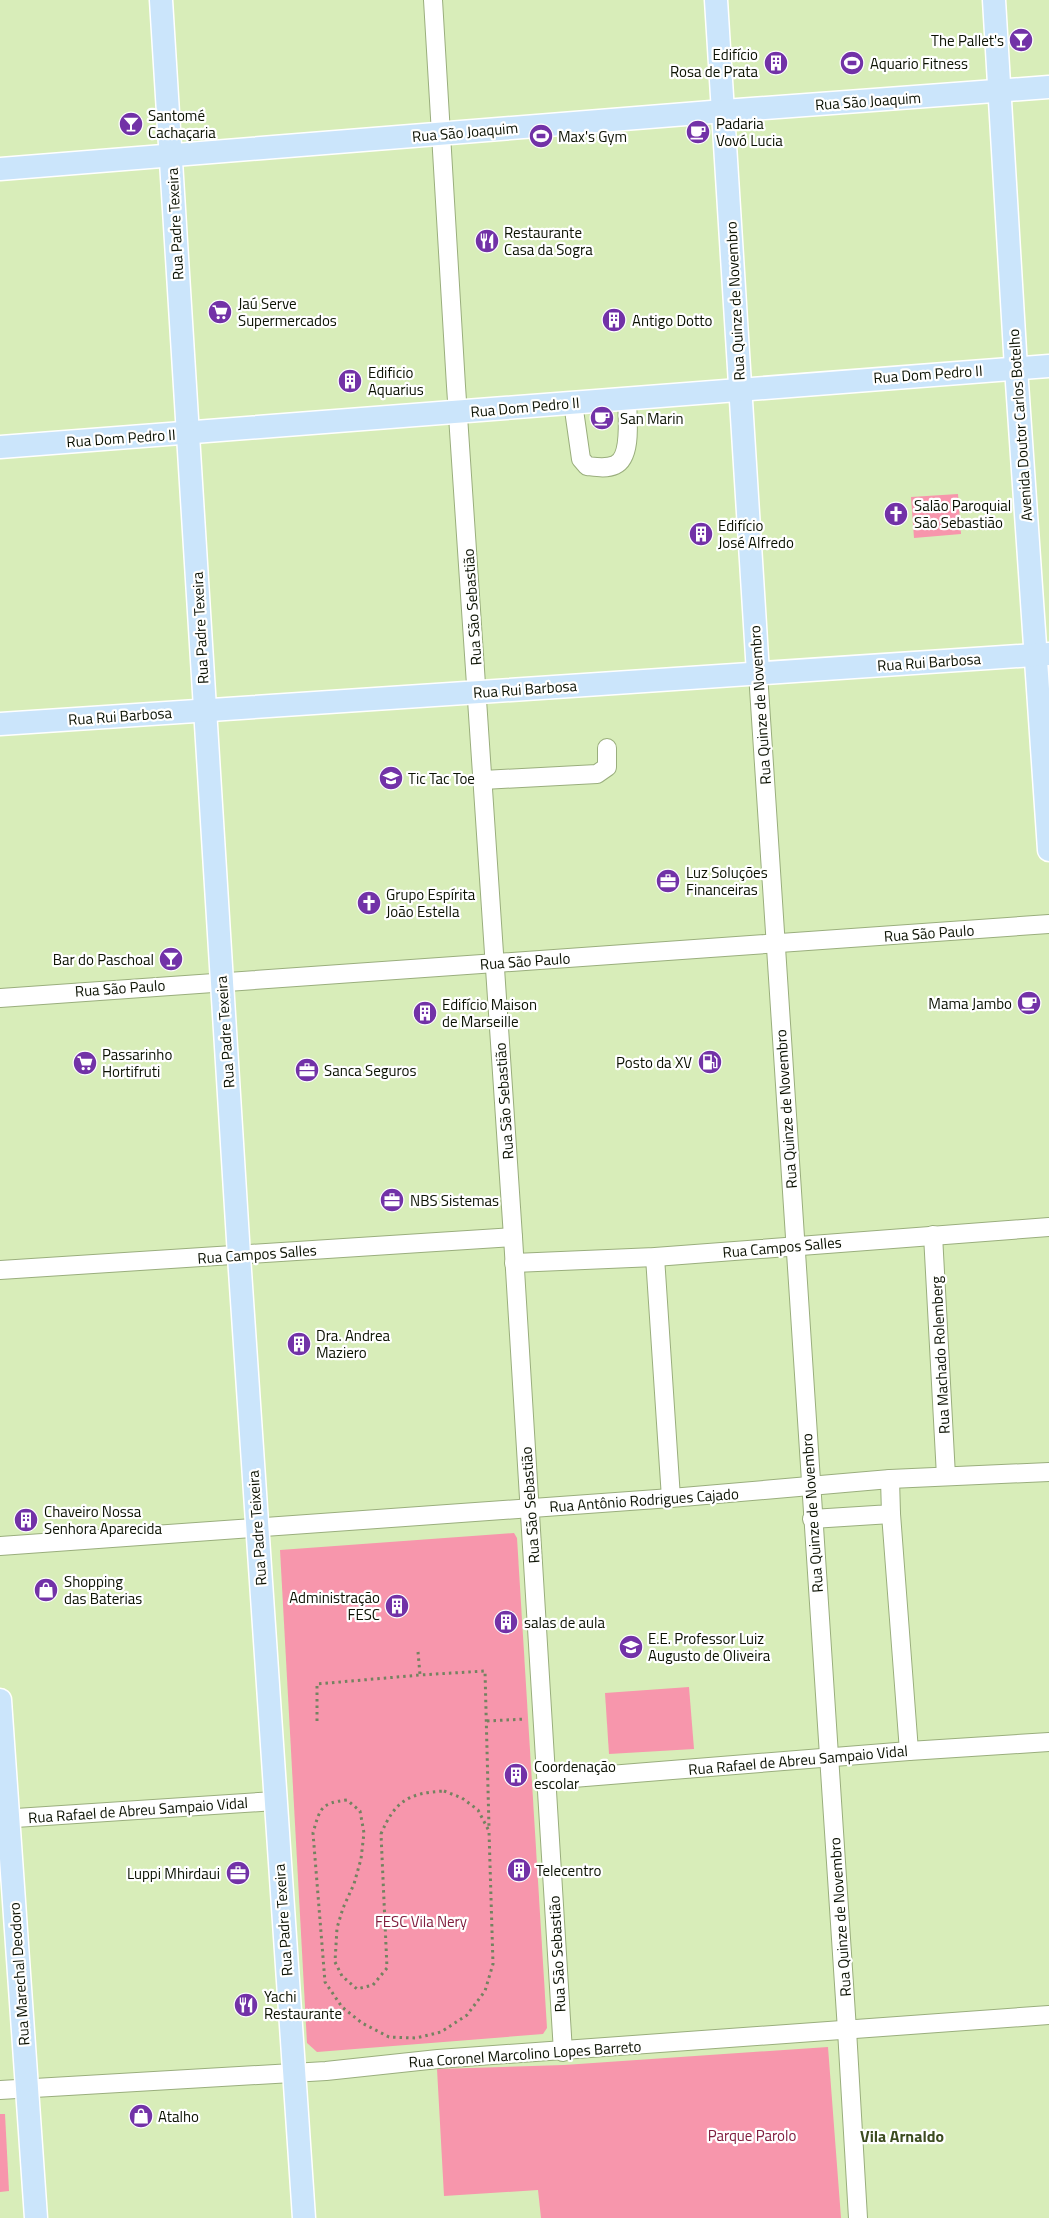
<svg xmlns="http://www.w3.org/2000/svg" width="1049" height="2218" viewBox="0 0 1049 2218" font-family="'Titillium Web',sans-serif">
<rect width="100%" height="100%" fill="#d8edb9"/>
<g fill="#f796ac">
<path d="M958,494L961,534L914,538L911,497Z"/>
<path d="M514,1533L517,1538L547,2028L543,2034L317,2052L307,2043L280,1550Z"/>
<path d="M689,1687L694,1749L609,1754L605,1693Z"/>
<path d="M828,2047L841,2218H541L538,2190L444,2196L437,2069L564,2065Z"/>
<path d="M0,2114H5L9,2191L0,2192Z"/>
</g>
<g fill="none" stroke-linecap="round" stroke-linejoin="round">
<g stroke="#9aae7d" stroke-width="20">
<g id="minor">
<path d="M433,0L456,386L513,1237L563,2052"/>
<path d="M573,403L581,459L587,466C596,467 606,469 615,465C633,457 627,415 627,398"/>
<path d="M758,673L847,2030L858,2218"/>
<path d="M483,780L597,774L607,767V748"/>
<path d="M0,998L1049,924"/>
<path d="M933,1235L946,1476"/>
<path d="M655,1257L671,1498"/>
<path d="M514,1263L655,1257L1049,1227"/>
<path d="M0,1270L513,1237"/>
<path d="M891,1514L909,1751"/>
<path d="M812,1519L891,1514L890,1479"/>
<path d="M0,1546L671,1498L890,1479L1049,1472"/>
<path d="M548,1780L909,1751L1049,1742"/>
<path d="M0,1819L275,1801"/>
<path d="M0,2090L326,2071L438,2059L1049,2015"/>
</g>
</g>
<g stroke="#fff" stroke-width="25">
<g id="major">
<path d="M161,0L239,1256L304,2218"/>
<path d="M716,0L758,673"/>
<path d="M994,0L1016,368L1049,850"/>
<path d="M0,169L724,111L1049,87"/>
<path d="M0,447L1049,366"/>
<path d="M0,724L1049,654"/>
<path d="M0,1700L36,2218"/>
</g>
</g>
<g stroke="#748260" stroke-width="3" stroke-dasharray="2.5 4" stroke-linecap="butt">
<path d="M418,1652L420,1675L485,1671L489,1828"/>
<path d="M317,1721V1684L420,1675"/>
<path d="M487,1721L525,1719"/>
<path d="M444,1791L462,1798L478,1810L489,1831L493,1964L485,1991L467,2015L441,2032L416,2038L389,2037L362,2023L342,2007L325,1982L313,1833C320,1808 321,1803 347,1800L360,1811L364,1833L361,1859L354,1884L343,1908L337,1928L335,1962L342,1976L357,1989L373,1985L387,1968L381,1834C395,1801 408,1793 444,1791Z"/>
</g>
<use href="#minor" stroke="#fff" stroke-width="18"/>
<use href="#major" stroke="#cbe5fb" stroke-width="22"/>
</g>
<defs>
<g id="bar-disc" transform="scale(1.25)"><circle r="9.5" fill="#7232a7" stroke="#fff"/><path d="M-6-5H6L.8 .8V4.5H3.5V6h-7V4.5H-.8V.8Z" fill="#fff"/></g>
<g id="building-disc" transform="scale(1.25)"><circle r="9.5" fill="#7232a7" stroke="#fff"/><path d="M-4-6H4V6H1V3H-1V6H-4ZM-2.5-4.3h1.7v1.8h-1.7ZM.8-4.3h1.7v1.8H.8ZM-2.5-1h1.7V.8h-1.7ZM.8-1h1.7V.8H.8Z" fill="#fff"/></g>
<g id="stadium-disc" transform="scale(1.25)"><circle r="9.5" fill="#7232a7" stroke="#fff"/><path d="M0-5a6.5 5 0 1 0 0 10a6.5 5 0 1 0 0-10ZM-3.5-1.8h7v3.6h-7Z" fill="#fff"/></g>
<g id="cafe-disc" transform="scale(1.25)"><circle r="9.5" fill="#7232a7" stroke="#fff"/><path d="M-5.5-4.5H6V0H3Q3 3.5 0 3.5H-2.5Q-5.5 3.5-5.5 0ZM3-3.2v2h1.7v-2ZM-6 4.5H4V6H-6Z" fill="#fff"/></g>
<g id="restaurant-disc" transform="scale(1.25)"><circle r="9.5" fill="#7232a7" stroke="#fff"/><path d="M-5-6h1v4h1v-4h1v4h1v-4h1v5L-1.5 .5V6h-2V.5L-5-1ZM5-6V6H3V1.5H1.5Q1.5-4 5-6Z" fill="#fff"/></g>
<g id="supermarket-disc" transform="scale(1.25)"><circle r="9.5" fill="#7232a7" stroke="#fff"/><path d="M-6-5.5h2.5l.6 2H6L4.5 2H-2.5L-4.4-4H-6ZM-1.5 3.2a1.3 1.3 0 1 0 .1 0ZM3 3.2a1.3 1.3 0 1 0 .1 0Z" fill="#fff"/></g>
<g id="church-disc" transform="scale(1.25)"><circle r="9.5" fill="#7232a7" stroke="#fff"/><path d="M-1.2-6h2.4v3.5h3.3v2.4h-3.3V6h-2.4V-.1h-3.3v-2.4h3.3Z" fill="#fff"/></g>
<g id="school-disc" transform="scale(1.25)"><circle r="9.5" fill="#7232a7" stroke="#fff"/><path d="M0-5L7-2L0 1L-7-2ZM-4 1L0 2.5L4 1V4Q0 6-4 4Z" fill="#fff"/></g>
<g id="office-disc" transform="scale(1.25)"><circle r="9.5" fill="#7232a7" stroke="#fff"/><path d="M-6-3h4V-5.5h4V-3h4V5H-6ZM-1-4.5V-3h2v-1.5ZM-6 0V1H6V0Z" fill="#fff"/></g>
<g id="fuel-disc" transform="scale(1.25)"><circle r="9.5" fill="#7232a7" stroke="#fff"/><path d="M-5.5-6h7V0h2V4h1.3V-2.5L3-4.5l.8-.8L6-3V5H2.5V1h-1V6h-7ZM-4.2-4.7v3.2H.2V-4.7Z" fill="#fff"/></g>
<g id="shop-disc" transform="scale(1.25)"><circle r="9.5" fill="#7232a7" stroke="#fff"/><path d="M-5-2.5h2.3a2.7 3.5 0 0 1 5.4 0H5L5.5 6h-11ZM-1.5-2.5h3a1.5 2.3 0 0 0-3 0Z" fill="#fff"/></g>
</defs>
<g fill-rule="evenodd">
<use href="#bar-disc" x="1021" y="40"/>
<use href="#building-disc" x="776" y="63"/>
<use href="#stadium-disc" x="852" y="63"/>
<use href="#bar-disc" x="131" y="124"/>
<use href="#cafe-disc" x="698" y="132"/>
<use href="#stadium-disc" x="541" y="136"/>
<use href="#restaurant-disc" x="487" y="241"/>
<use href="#supermarket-disc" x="220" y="312"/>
<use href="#building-disc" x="614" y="320"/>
<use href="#building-disc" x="350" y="381"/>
<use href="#cafe-disc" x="602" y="418"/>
<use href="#church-disc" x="896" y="514"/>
<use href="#building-disc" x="701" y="534"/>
<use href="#school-disc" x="391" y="778"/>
<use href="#office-disc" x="668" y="881"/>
<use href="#church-disc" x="369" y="903"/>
<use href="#bar-disc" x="171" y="959"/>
<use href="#cafe-disc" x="1029" y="1003"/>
<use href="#building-disc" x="425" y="1013"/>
<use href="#fuel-disc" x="710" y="1062"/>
<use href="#supermarket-disc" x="85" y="1063"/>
<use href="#office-disc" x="307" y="1070"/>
<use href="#office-disc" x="392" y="1200"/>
<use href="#building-disc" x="299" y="1344"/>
<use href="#building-disc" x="26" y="1520"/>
<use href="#shop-disc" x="46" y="1590"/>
<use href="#building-disc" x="397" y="1606"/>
<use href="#building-disc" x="506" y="1622"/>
<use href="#school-disc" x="631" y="1647"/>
<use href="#building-disc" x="516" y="1775"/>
<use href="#building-disc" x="519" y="1870"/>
<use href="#office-disc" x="238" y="1873"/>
<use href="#restaurant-disc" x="246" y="2005"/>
<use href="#shop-disc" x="141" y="2116"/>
</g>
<g text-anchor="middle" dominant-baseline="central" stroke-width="4.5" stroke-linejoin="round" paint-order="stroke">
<g font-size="15" fill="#0b1102" stroke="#fff" text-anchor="start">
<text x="1004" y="40" text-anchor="end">The Pallet's</text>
<text x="758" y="54" text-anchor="end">Edifício<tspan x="758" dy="17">Rosa de Prata</tspan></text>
<text x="870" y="63">Aquario Fitness</text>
<text x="148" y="115">Santomé<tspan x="148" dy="17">Cachaçaria</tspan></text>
<text x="716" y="123">Padaria<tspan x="716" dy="17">Vovó Lucia</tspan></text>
<text x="558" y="136">Max's Gym</text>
<text x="504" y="232">Restaurante<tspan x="504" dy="17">Casa da Sogra</tspan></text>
<text x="238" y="303">Jaú Serve<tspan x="238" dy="17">Supermercados</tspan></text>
<text x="632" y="320">Antigo Dotto</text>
<text x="368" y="372">Edificio<tspan x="368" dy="17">Aquarius</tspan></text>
<text x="620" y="418">San Marin</text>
<text x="914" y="505">Salão Paroquial<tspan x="914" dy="17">São Sebastião</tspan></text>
<text x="718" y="525">Edifício<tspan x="718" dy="17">José Alfredo</tspan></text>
<text x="408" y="778">Tic Tac Toe</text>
<text x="686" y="872">Luz Soluções<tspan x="686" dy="17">Financeiras</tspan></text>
<text x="386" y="894">Grupo Espírita<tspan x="386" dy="17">João Estella</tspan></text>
<text x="154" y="959" text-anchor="end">Bar do Paschoal</text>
<text x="1012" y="1003" text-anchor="end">Mama Jambo</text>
<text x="442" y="1004">Edifício Maison<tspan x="442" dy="17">de Marseille</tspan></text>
<text x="102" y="1054">Passarinho<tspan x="102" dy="17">Hortifruti</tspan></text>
<text x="692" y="1062" text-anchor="end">Posto da XV</text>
<text x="324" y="1070">Sanca Seguros</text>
<text x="410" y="1200">NBS Sistemas</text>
<text x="316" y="1335">Dra. Andrea<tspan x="316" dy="17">Maziero</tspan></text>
<text x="44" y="1511">Chaveiro Nossa<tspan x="44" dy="17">Senhora Aparecida</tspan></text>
<text x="64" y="1581">Shopping<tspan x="64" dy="17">das Baterias</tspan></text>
<text x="380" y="1597" text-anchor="end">Administração<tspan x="380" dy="17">FESC</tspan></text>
<text x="524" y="1622">salas de aula</text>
<text x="648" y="1638">E.E. Professor Luiz<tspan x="648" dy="17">Augusto de Oliveira</tspan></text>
<text x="534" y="1766">Coordenação<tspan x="534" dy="17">escolar</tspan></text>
<text x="536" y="1870">Telecentro</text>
<text x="220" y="1873" text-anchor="end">Luppi Mhirdaui</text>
<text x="264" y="1996">Yachi<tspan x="264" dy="17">Restaurante</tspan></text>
<text x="158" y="2116">Atalho</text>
</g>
<g font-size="15" fill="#0b1102" stroke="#fff">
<text transform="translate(868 101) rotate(-4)">Rua São Joaquim</text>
<text transform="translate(465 132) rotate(-5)">Rua São Joaquim</text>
<text transform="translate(175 224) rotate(-93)">Rua Padre Texeira</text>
<text transform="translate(735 301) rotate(-93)">Rua Quinze de Novembro</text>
<text transform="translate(928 374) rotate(-4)">Rua Dom Pedro II</text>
<text transform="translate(525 407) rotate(-5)">Rua Dom Pedro II</text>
<text transform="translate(1020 425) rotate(-94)">Avenida Doutor Carlos Botelho</text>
<text transform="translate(121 438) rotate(-4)">Rua Dom Pedro II</text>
<text transform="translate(472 607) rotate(-94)">Rua São Sebastião</text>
<text transform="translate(200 628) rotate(-93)">Rua Padre Texeira</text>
<text transform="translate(929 662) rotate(-4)">Rua Rui Barbosa</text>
<text transform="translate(525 689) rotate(-4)">Rua Rui Barbosa</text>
<text transform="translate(760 705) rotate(-94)">Rua Quinze de Novembro</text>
<text transform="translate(120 716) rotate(-4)">Rua Rui Barbosa</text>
<text transform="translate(929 933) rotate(-4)">Rua São Paulo</text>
<text transform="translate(525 961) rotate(-4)">Rua São Paulo</text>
<text transform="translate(120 988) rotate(-4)">Rua São Paulo</text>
<text transform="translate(225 1032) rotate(-94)">Rua Padre Texeira</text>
<text transform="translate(504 1101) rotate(-94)">Rua São Sebastião</text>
<text transform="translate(786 1109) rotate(-94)">Rua Quinze de Novembro</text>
<text transform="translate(782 1247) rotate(-5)">Rua Campos Salles</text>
<text transform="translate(257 1254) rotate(-4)">Rua Campos Salles</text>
<text transform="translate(940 1355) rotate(-93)">Rua Machado Rolemberg</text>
<text transform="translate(644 1500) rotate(-4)">Rua Antônio Rodrigues Cajado</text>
<text transform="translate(530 1505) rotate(-94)">Rua São Sebastião</text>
<text transform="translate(812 1513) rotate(-94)">Rua Quinze de Novembro</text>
<text transform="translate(257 1528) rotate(-94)">Rua Padre Teixeira</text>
<text transform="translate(798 1760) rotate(-5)">Rua Rafael de Abreu Sampaio Vidal</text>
<text transform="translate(138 1810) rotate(-4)">Rua Rafael de Abreu Sampaio Vidal</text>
<text transform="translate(840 1917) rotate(-94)">Rua Quinze de Novembro</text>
<text transform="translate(283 1920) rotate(-94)">Rua Padre Texeira</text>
<text transform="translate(557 1954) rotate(-93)">Rua São Sebastião</text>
<text transform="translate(19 1974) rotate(-94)">Rua Marechal Deodoro</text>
<text transform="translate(525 2054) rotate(-4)">Rua Coronel Marcolino Lopes Barreto</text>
</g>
<g font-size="15" fill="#801d3e" stroke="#fff">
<text x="421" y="1921">FESC Vila Nery</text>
<text x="752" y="2135">Parque Parolo</text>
</g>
<g font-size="16" font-weight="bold" fill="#3c4c1f" stroke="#fff">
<text x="902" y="2136">Vila Arnaldo</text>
</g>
</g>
</svg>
